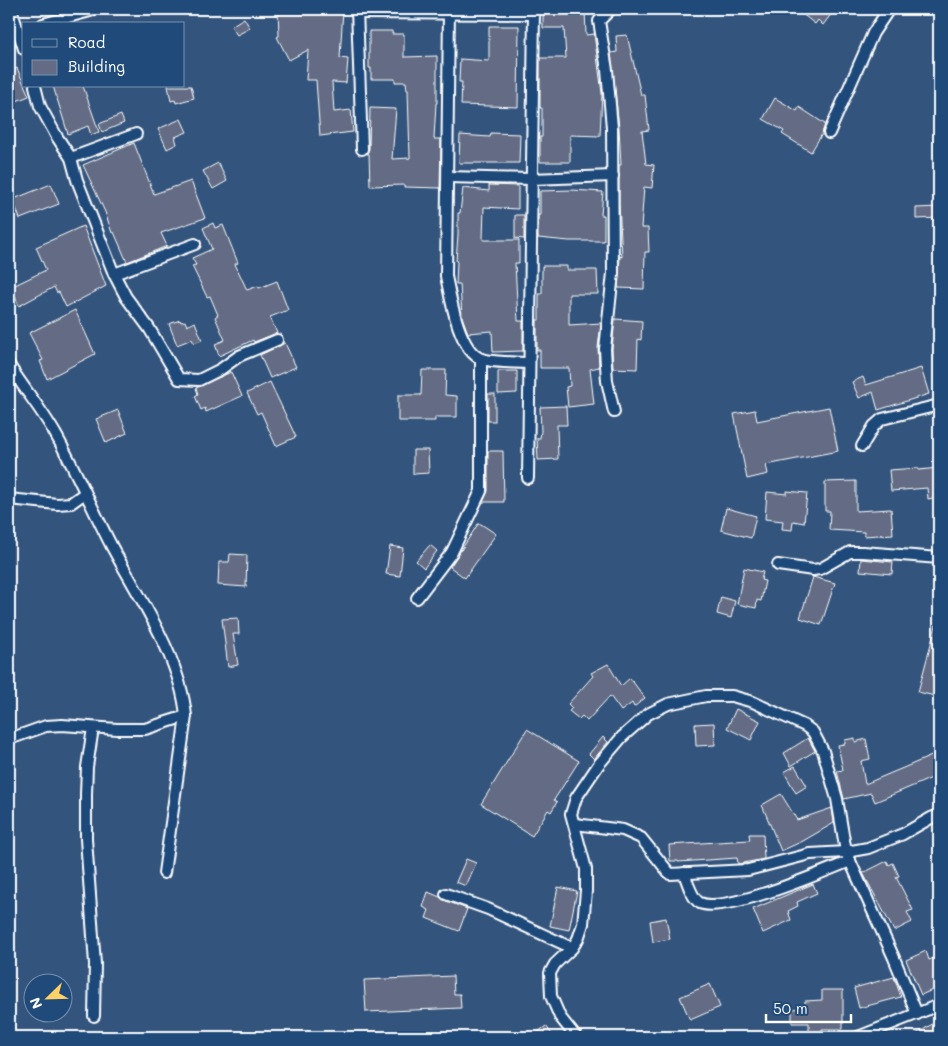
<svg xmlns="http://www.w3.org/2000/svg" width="948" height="1046" viewBox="0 0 948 1046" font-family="Mali,sans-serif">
<rect width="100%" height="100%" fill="#33547d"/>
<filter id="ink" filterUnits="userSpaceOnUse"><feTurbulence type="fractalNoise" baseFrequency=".02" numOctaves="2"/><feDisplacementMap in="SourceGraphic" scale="10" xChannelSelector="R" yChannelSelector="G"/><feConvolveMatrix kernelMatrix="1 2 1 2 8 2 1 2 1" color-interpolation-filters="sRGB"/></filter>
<g filter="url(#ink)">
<g fill="#636c84" stroke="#fff">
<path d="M278,9H343L340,58L348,59L346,83L332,82L334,112L351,110L353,132L320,136L316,80H306L308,50L289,60L277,37L279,36Z"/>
<path d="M543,9H585L586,35L594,34L602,93L600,136L570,135V162H540V137H542V108H540V58H566L564,28H543Z"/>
<path d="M796,9H835L823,25L818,20L815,24Z"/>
<path d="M244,18L250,28L237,35L231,26Z"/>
<path d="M489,26H519L518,107L461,105L462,82H459L460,59L489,61Z"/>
<path d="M369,31H392V34H404V57L437,56V103H436L434,139H441L440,188L404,187V185L370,186L369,154H367L369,149L370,108L396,109L392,159L410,158L408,90H407L406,82H395V79H371V68H369Z"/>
<path d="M627,35L641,95H645L649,130L642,131L646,164L654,165L652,188L644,187L641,228H648L649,252H645L644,289L618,288L620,256L622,257L619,204V165H621L619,127L611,53L617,52L616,36Z"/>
<path d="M17,68L29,96L9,104V71Z"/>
<path d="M53,86H83L99,132L91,135L88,126L68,134Z"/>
<path d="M168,86H191L194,98L176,103L175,100L171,101Z"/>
<path d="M775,98L797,111L799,107L825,124L822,134L811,152L782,134L784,131L763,119Z"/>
<path d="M121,115L124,123L102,132L99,124Z"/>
<path d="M181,119L187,132L175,137L177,144L167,149L158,129Z"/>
<path d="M491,133L520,134L519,163H459L460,135L490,137Z"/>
<path d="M134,143L154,194L191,181L205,218L161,233L167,246L127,262L114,232L112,233L105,212L83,165Z"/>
<path d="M218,163L227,181L213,189L203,171Z"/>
<path d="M51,184L59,204L20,219L16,208L9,211V201Z"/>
<path d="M489,185L518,186V209L484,207L483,240H519V263H515L518,321H523V351L493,352L492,331L468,333L462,317L460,284H456L457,262L456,261L458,235V213H460L463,188L489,191Z"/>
<path d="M572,190L603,192L601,215H604V241H569L538,238V215H540V191Z"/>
<path d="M939,207V218L916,219V208Z"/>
<path d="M515,215H524V239L515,238Z"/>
<path d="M213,223L215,228L223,225L238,263L235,264L247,290L258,286L259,288L277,281L288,310L270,317L277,333L254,342L253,340L219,356L215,344L225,340L215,317L218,315L210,296L207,297L192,266L196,265L192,258L212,249L203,228Z"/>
<path d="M83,226L106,286L66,307L59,292L57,293L54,287L19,306L11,287L46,270L36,247Z"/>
<path d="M542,266H567V270H597L598,294H569V325L601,323L598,348L599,367L590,369L594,404L568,407L566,387L570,386L569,368H540V350H537V320H539V294H542Z"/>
<path d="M75,310L95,354L47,379L40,361L43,360L29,333Z"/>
<path d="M615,319L642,321L641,340L638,339L637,369L613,368L612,349Z"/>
<path d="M180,320L181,322L185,321L187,326L195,322L202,340L194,343L192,339L177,345L169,324Z"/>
<path d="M285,343L296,367L270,378L260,355Z"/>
<path d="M921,368L929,394L878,410L873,392L859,398L852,382L863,377L866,385Z"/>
<path d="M422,370H446L445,395L457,396V417H435V421H398V395H421Z"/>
<path d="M498,371H517V393L498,394Z"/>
<path d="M231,372L242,396L206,412L205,408L201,410L195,396L198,394L196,388Z"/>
<path d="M270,382L296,437L276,446L261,412L257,414L247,393Z"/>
<rect x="488" y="394" width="7" height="27"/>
<path d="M566,406L567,425H557L558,459L538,460L537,438H540L541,431L540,407Z"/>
<path d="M829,407L838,451L766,465L768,474L747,479L734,414L755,410L757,421Z"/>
<path d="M118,410L127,433L106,443L96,419Z"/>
<path d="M413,450H428L429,473L413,474Z"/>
<path d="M488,451H503L504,502H483L488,491Z"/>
<path d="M918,468V470L939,468V497L928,499L927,488L891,491L889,470Z"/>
<path d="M856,481V511L891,509L893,534L864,536V532L829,530L830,511H825V482Z"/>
<path d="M787,491L807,493L804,523L793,521L792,530L782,529L783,521L765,519L767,492L787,494Z"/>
<path d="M726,508L756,516L751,538L721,530Z"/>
<path d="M478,524H481L496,534L465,578L450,567Z"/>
<path d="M430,545L437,551L424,568L416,561Z"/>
<path d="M390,546L403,548L400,576L386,574Z"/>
<path d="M230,554L247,555L246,587L218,585L219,562H229Z"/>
<path d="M861,559L893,562L892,574L860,571Z"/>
<path d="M744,568L763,572L761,580L765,581L761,601L757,600L756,608L737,604Z"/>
<path d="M813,577L835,583L821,625L800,618Z"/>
<path d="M721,597L735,601L731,618L717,614Z"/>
<path d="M238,618L239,634H233L238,665L228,667L222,619Z"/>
<path d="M936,625L939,626V697L918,692Z"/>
<path d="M608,664L621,686L630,678L645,698L634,707L632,703L621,711L610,696L587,721L582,716L579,719L569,711L572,708L568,704L593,676L591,673Z"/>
<path d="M736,709L760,721L751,740L727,728Z"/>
<path d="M714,723L715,745L696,746L695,724Z"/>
<path d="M527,729L579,761L554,800L557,802L551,812L548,810L532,836L481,804Z"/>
<path d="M603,737L608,742L594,759L589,754Z"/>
<path d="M808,738L815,751L791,766L784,753Z"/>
<path d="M855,738V742L866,739L870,759L861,761L865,784L934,755L939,768V775L875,802L871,793L844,799L837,771L843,770L838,745L845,744V740Z"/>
<path d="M795,766L807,786L796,793L784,772Z"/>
<path d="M781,794L797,820L832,808L834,823L803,841L781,851L762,805Z"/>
<path d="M749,834H763L764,859L738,864L737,858L678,862V861H670L669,845L750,840Z"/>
<path d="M466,859L476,863L466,886L456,882Z"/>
<path d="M887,861L889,865L893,863L899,876L896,877L913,910L907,912L912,922L894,931L863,873Z"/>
<path d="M813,884L817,893L797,902L798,906L788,911L791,920L763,933L753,909Z"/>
<path d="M558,887L577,891L569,930L550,926Z"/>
<path d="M428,892L440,897L444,900L467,909L459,931L426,918L429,910L423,907Z"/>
<path d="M666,918L670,939L653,942L650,921Z"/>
<path d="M926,951L929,960L939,956V987L921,995L906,960Z"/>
<path d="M453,976L454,994H460L461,1008L366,1012L364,980Z"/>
<path d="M894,977L901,997L859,1008L854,988Z"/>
<path d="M710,984L720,1007L690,1020L680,997Z"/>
<path d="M822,990H843V1029H822V1037H809V1023H792V1009L805,1008V1001L822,1000Z"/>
<path d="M939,1020V1037H911Z"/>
<path d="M546,1026L554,1037H531Z"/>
</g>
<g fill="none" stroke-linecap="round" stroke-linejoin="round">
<g stroke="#fff" stroke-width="14">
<g id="street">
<path d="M11,9L24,49"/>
<path d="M357,9L362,149"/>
<path d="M449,9L446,276C450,296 459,352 482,359C495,363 515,362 528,363"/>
<path d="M611,9L599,21L607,70L612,128L613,273L605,349L607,381L614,412"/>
<path d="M357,13L534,14"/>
<path d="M43,24L90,11"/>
<path d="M35,86L40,106L57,137L71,158L77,180L114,274L126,297L149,328L179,379L199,380L221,369L239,356L277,340"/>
<path d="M829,133L873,33L889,9"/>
<path d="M71,158L136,134"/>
<path d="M448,177L531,179L613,176"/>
<path d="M114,274L195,244"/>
<path d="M9,365C24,389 42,410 56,435C76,471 93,510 112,547C139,597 181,659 186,716L164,873"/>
<path d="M862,446L874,426L882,419L939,405"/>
<path d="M528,478L534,9"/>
<path d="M9,499L57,504L71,503L85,493"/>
<path d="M778,565L813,570L820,569L850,552H863L939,558"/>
<path d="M417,598L452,552L481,491V359"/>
<path d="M93,728L87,767L86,794V839L95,964L94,1016"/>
<path d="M9,737H15L46,726L62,725L117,729H145L186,716"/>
<path d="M575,824L623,830L641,838L670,874L748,870L810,854L846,852L868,848L903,834L931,818L939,815"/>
<path d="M684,873C687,881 692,899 700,903C725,914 823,872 850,861"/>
<path d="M446,894L488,909L572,948"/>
<path d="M576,1037L560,1017L551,996L550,973L555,964L572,948L578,939L583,924L586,891V869L571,814L576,798L599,764L622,737L648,714L668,704L706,696H732L753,702L805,726L813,732L823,751L837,799L846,852L894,958L917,1014"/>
<path d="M858,1037L939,1005"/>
</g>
</g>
<use href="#street" stroke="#1f4a7a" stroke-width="10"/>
</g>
</g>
<rect width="948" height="1046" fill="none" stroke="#1f4a7a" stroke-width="30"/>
<rect x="15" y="15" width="918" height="1016" fill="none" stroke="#fff" stroke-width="2" filter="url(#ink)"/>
<rect x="22" y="22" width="162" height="65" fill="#1f4a7a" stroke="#7992af"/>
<rect x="32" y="39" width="25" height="8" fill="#1f4a7a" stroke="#7992af"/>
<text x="68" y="48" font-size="15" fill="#ffffff">Road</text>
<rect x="32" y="60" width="25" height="15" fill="#636c84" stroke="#7992af"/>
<text x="68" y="72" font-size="15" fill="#ffffff">Building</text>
<g transform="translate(48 998) rotate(247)"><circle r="24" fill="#1f4a7a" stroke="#7992af"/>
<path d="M0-4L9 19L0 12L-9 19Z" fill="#ffd166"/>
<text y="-8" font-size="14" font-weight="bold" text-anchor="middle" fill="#ffffff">N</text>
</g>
<path d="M766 1014v8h85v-8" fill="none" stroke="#ffffff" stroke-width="2.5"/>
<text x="773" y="1014" font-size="15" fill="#ffffff" stroke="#1f4a7a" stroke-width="4" paint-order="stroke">50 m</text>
</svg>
